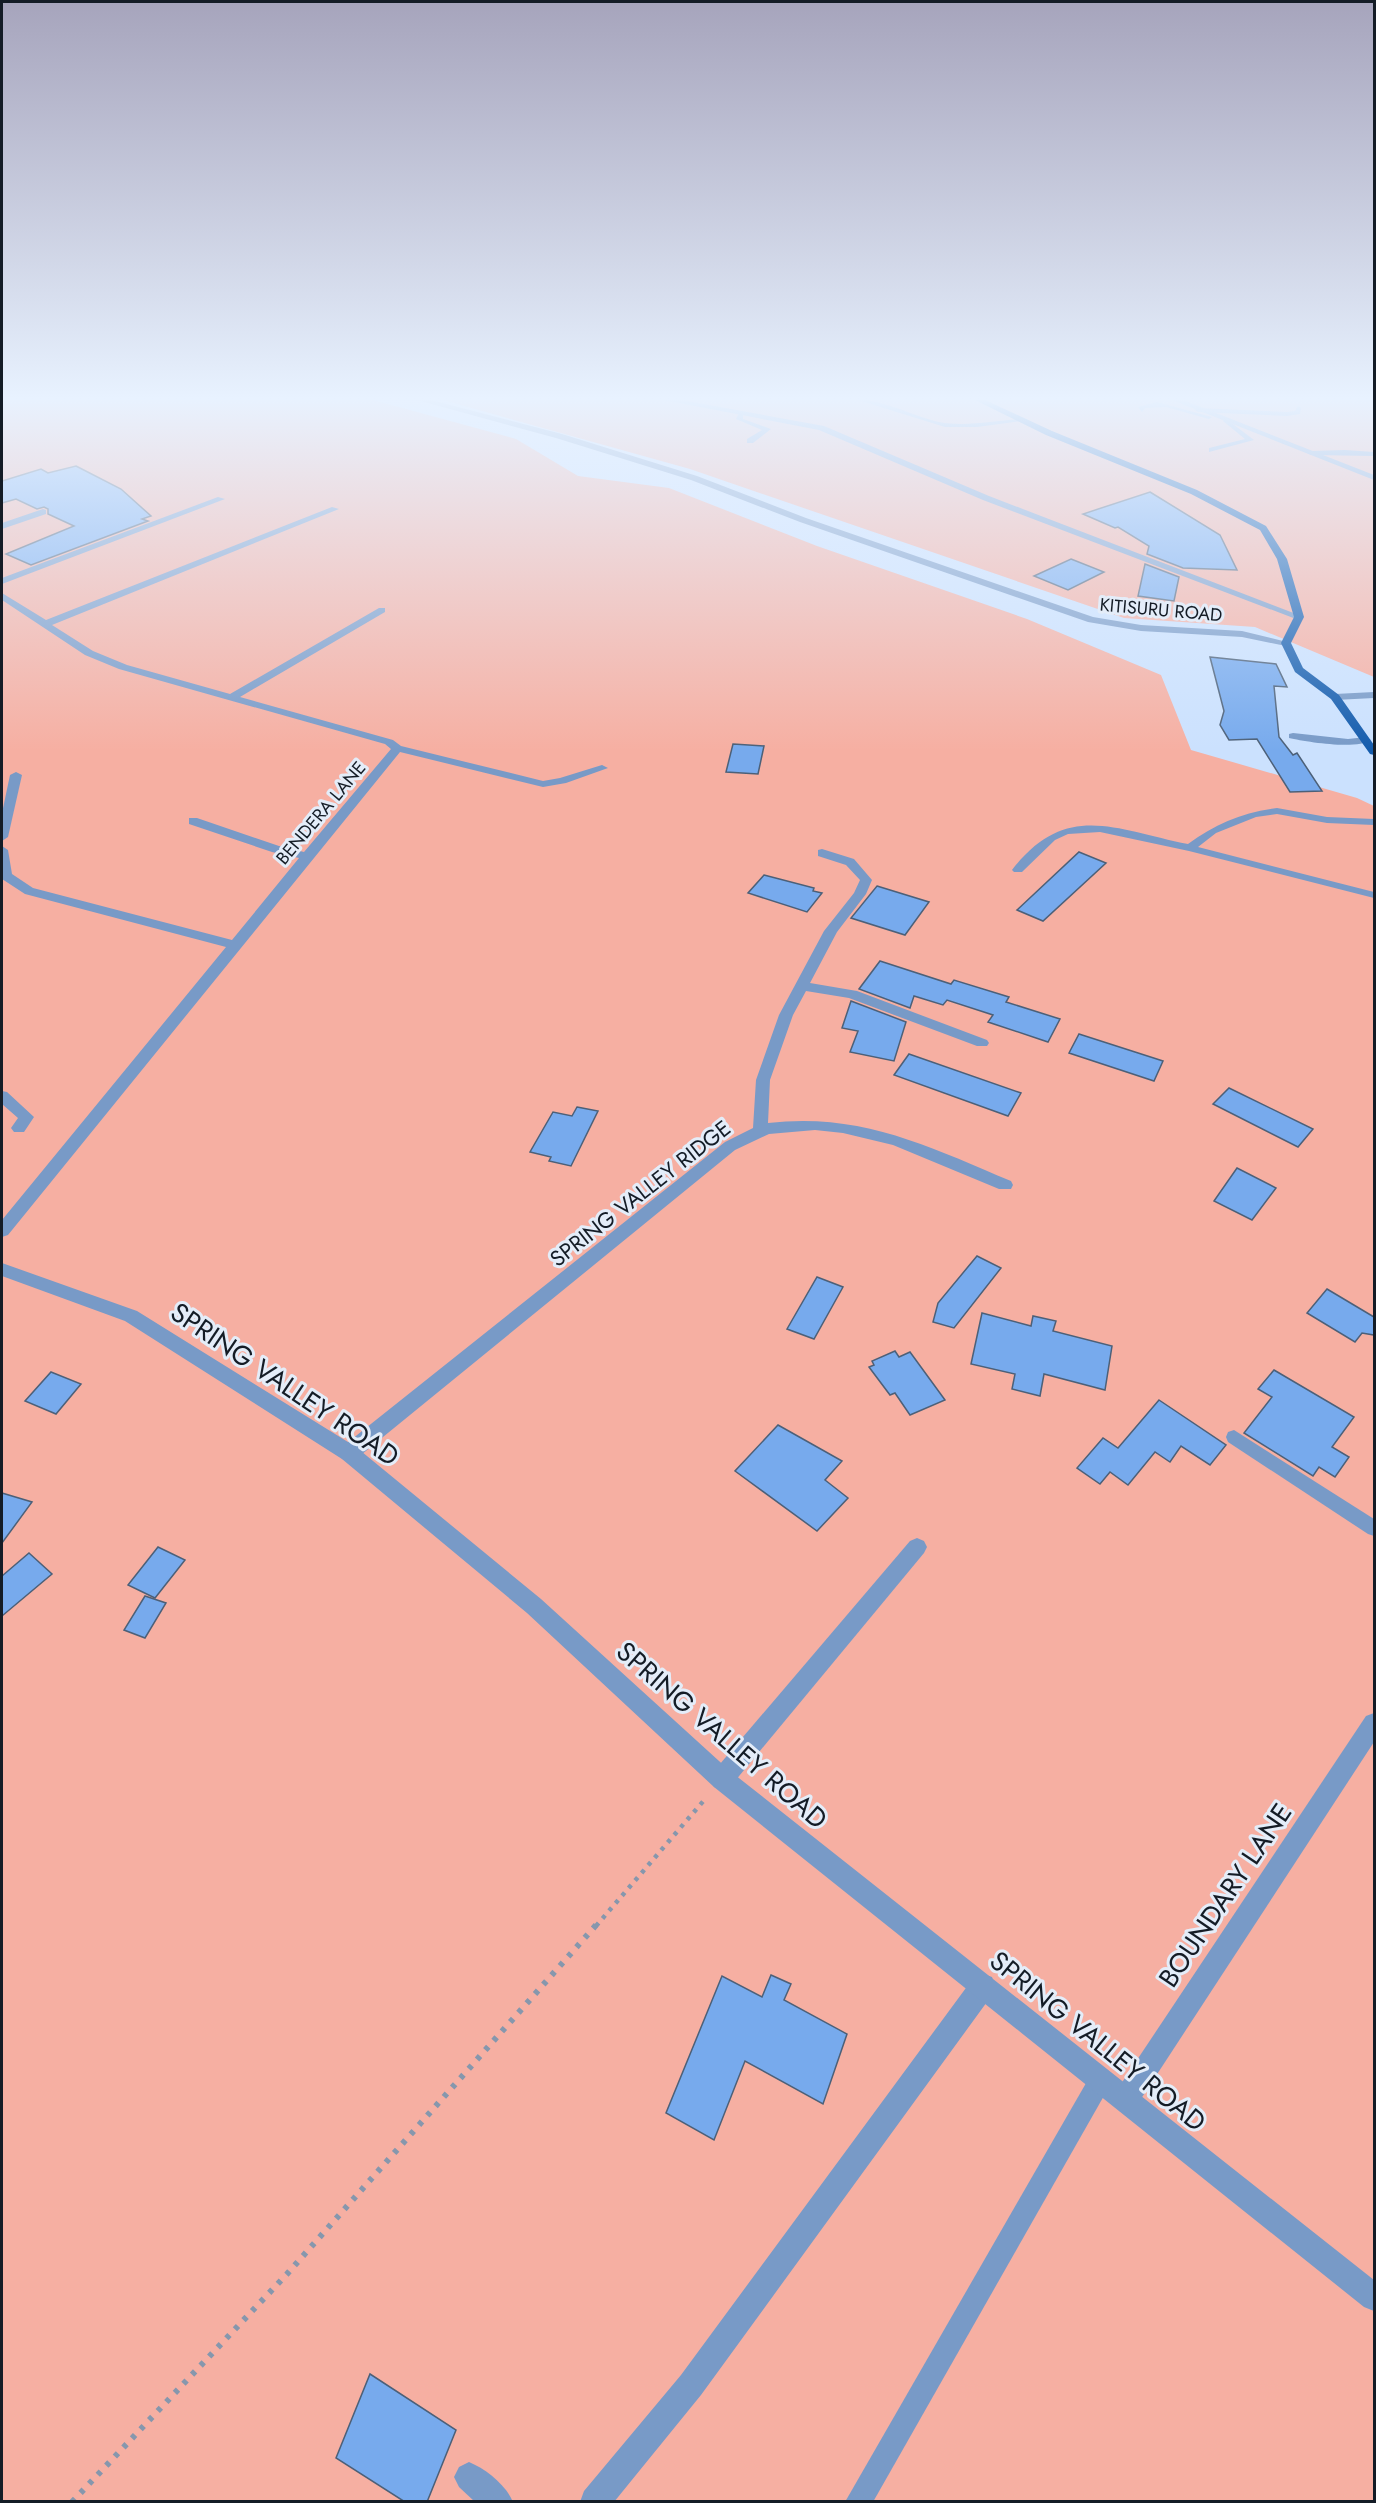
<svg xmlns="http://www.w3.org/2000/svg" width="1376" height="2503" viewBox="0 0 1376 2503" font-family="Jost,sans-serif">
<rect width="100%" height="100%" fill="#cbe1fe"/>
<g fill="#f6afa2">
<path d="M2,400H373L516,439L578,476L669,488L817,546L1027,619L1161,675L1191,750L1357,798L1374,806V2501H2Z"/>
<path d="M443,400H1374V677L1255,627L1124,618L690,469Z"/>
</g>
<g fill="#77aaed" stroke="#4c6078" stroke-width="1.5">
<path d="M76,466L121,489L151,516L142,519L148,521L31,565L6,554L74,526L48,514V509L44,507L37,509L16,499L2,503V481L41,469L48,473Z"/>
<path d="M1150,492L1220,535L1237,570L1183,568L1147,554L1149,546L1118,527L1115,528L1083,514Z"/>
<path d="M1071,559L1104,572L1068,590L1034,576Z"/>
<path d="M1145,564L1179,577L1174,601L1138,596Z"/>
<path d="M1210,657L1276,664L1287,687L1274,686L1279,737L1293,755L1297,753L1322,791L1290,792L1257,739L1229,740L1220,725L1224,711Z"/>
<path d="M733,744L764,746L758,774L726,772Z"/>
<path d="M1079,852L1106,863L1043,921L1017,910Z"/>
<path d="M764,875L814,888L813,891L822,893L807,912L748,893Z"/>
<path d="M877,886L929,902L905,935L851,918Z"/>
<path d="M880,961L951,984L954,980L1009,997L1006,1002L1060,1019L1048,1042L988,1022L993,1015L947,1000L943,1005L914,996L910,1008L859,989Z"/>
<path d="M851,1001L906,1022L894,1061L850,1052L858,1031L842,1028Z"/>
<path d="M1079,1034L1163,1061L1154,1081L1069,1053Z"/>
<path d="M909,1054L1021,1093L1008,1116L894,1075Z"/>
<path d="M1229,1088L1313,1129L1298,1147L1213,1104Z"/>
<path d="M577,1107L598,1111L571,1166L549,1161L551,1157L530,1152L553,1112L572,1116Z"/>
<path d="M1237,1168L1276,1188L1252,1220L1214,1201Z"/>
<path d="M977,1256L1001,1268L954,1328L933,1322L938,1303Z"/>
<path d="M817,1277L843,1287L814,1339L787,1329Z"/>
<path d="M1327,1289L1374,1317V1335L1362,1333L1355,1342L1307,1313Z"/>
<path d="M982,1313L1031,1326L1033,1316L1056,1321L1053,1331L1112,1346L1105,1390L1044,1374L1040,1396L1012,1389L1015,1374L971,1364Z"/>
<path d="M895,1351L899,1357L910,1352L945,1400L910,1415L895,1393L890,1395L869,1367L874,1365L872,1361Z"/>
<path d="M1274,1370L1354,1417L1332,1447L1349,1457L1335,1477L1319,1467L1313,1476L1244,1433L1272,1397L1258,1389Z"/>
<path d="M51,1372L81,1384L56,1414L25,1401Z"/>
<path d="M1159,1400L1226,1445L1210,1465L1181,1446L1170,1462L1155,1452L1128,1485L1110,1472L1100,1484L1077,1468L1103,1438L1118,1448Z"/>
<path d="M778,1425L842,1461L825,1480L848,1498L817,1531L735,1471Z"/>
<path d="M2,1493L32,1502L2,1543Z"/>
<path d="M158,1547L185,1560L155,1598L128,1585Z"/>
<path d="M29,1553L52,1574L2,1616V1576Z"/>
<path d="M145,1596L166,1603L145,1638L124,1630Z"/>
<path d="M771,1975L791,1984L784,2000L847,2034L823,2104L745,2061L714,2140L666,2113L722,1976L762,1997Z"/>
<path d="M370,2374L456,2430L427,2502H405L336,2458Z"/>
</g>
<g fill="none" stroke-linecap="round" stroke-linejoin="round">
<path stroke="#8697ad" stroke-width="4.5" stroke-dasharray="4 6" stroke-linecap="butt" d="M596,1926L706,1798"/>
<path stroke="#8697ad" stroke-width="6" stroke-dasharray="4.5 8" stroke-linecap="butt" d="M72,2502L287,2274L597,1924"/>
<g fill="#789ac7" fill-rule="evenodd">
<path d="M858,400C886,400 912,416 939,422C965,427 993,421 1019,419L1022,421L977,427H945Z"/>
<path d="M1157,402L1212,417L1209,419L1166,407L1145,408L1142,412L1138,407Z"/>
<path d="M1298,406L1301,408L1300,414L1287,416L1198,412L1195,410L1198,408L1287,412L1295,411Z"/>
<path d="M739,413H743V419L771,429L753,443H747V439L762,430L736,419Z"/>
<path d="M1225,418L1254,440L1209,452V448L1245,439L1223,421Z"/>
<path d="M1345,450L1374,452V456L1311,455L1307,453L1311,451Z"/>
<path d="M1293,733L1348,739L1366,737L1371,740C1357,750 1307,742 1289,738V734Z"/>
<path d="M1277,808L1327,817L1374,819V825L1327,823L1277,814L1256,817L1216,833L1198,847L1374,892V898L1189,851L1100,832L1068,834L1055,840L1022,872H1014L1012,870C1066,800 1116,830 1188,844C1215,824 1243,812 1277,808Z"/>
<path d="M1234,1430L1374,1519V1536L1368,1534L1228,1442L1226,1437L1228,1432Z"/>
<path d="M1101,2068L1109,2071L1112,2079L1109,2087L873,2502H845L1093,2071Z"/>
</g>
<g fill="#789ac7" fill-rule="evenodd">
<path d="M664,400H682L824,426L989,496L1304,617L1296,619L983,500L819,430Z"/>
<path d="M218,497L225,499L2,584V578Z"/>
<path d="M332,507L339,509L52,625L93,651L127,665L230,694L379,608H385V612L240,697L393,740L401,746L543,781L560,778L602,765L608,768L566,783L543,787L400,752L8,1235L2,1237V1220L226,947L25,894L2,879V846L8,850L12,874L33,888L232,940L299,858L272,852L189,824V818H197L279,846L304,852L391,749L385,744L119,669L85,655L2,600V593L46,620Z"/>
<path d="M43,509L46,510V514L2,529V523Z"/>
<path d="M16,772L22,775L8,837L2,841V813L10,775Z"/>
<path d="M822,849L854,859L872,880L866,894L837,932L810,983L857,991L987,1040L989,1043L987,1046H977L849,998L806,991L793,1015L770,1080L768,1123C860,1112 928,1146 1011,1181L1013,1185L1011,1189H999L893,1145L843,1133L815,1130L769,1134L735,1150L356,1459L349,1461L342,1459L340,1453L342,1447L725,1142L753,1128L756,1080L779,1015L824,931L854,893L860,880L846,865L818,856V850Z"/>
<path d="M2,1091L7,1092L34,1117L24,1132H14L11,1128L18,1118L2,1104Z"/>
<path d="M917,1538L924,1541L927,1547L924,1553L730,1787L722,1790L714,1787L711,1779L714,1771L910,1541Z"/>
<path d="M1374,1713V1742L1135,2108L1126,2112L1117,2108L1113,2099L1117,2090L1366,1716Z"/>
<path d="M983,1974L992,1977L995,1986L992,1995L701,2395L614,2502H580L584,2491L681,2375L974,1977Z"/>
<path d="M469,2462C486,2469 506,2485 513,2502H475L459,2487L454,2477L459,2467Z"/>
</g>
<g fill="#789ac7" fill-rule="evenodd">
<path d="M417,400H431L562,434L697,476L806,518L1093,617L1141,625L1242,631L1291,643L1286,646L1242,637L1141,631L1088,622L800,522L691,480L556,438Z"/>
<path d="M1172,400H1183L1374,475V480Z"/>
<path d="M1374,692V698L1335,700L1330,697L1335,694Z"/>
<path d="M2,1263L137,1311L356,1447L541,1599L730,1771L1374,2280V2311L1364,2307L714,1787L527,1613L342,1459L125,1321L2,1276Z"/>
</g>
<path fill="#145cad" fill-rule="evenodd" d="M975,400H985L1052,431L1197,490L1266,526L1287,559L1304,617L1291,643L1303,668L1339,695L1374,745V755L1370,754L1331,699L1295,672L1281,643L1294,617L1277,559L1260,530L1191,494L1046,435Z"/>
</g>
<linearGradient id="sky" x2="0" y2="1"><stop stop-color="#a6a4bc"/><stop offset="0.53" stop-color="#e8f2ff"/><stop offset="1" stop-color="#e8f2ff" stop-opacity="0"/></linearGradient>
<rect width="1376" height="751" fill="url(#sky)"/>
<g text-anchor="middle" dominant-baseline="central" stroke-width="6" stroke-linejoin="round" paint-order="stroke">
<g font-size="18" fill="#141c26" stroke="#e4edf9">
<text transform="translate(1161 610) rotate(5)">KITISURU ROAD</text>
<text transform="translate(321 813) rotate(-50)">BENDERA LANE</text>
</g>
<g font-size="22" fill="#141c26" stroke="#e4edf9">
<text transform="translate(640 1193) rotate(-38)">SPRING VALLEY RIDGE</text>
</g>
<g font-size="27" fill="#141c26" stroke="#e4edf9">
<text transform="translate(285 1384) rotate(34)">SPRING VALLEY ROAD</text>
<text transform="translate(722 1735) rotate(41)">SPRING VALLEY ROAD</text>
<text transform="translate(1225 1895) rotate(-56)">BOUNDARY LANE</text>
<text transform="translate(1098 2041) rotate(39)">SPRING VALLEY ROAD</text>
</g>
</g>
<rect width="1376" height="2503" fill="none" stroke="#141c26" stroke-width="6"/>
</svg>
